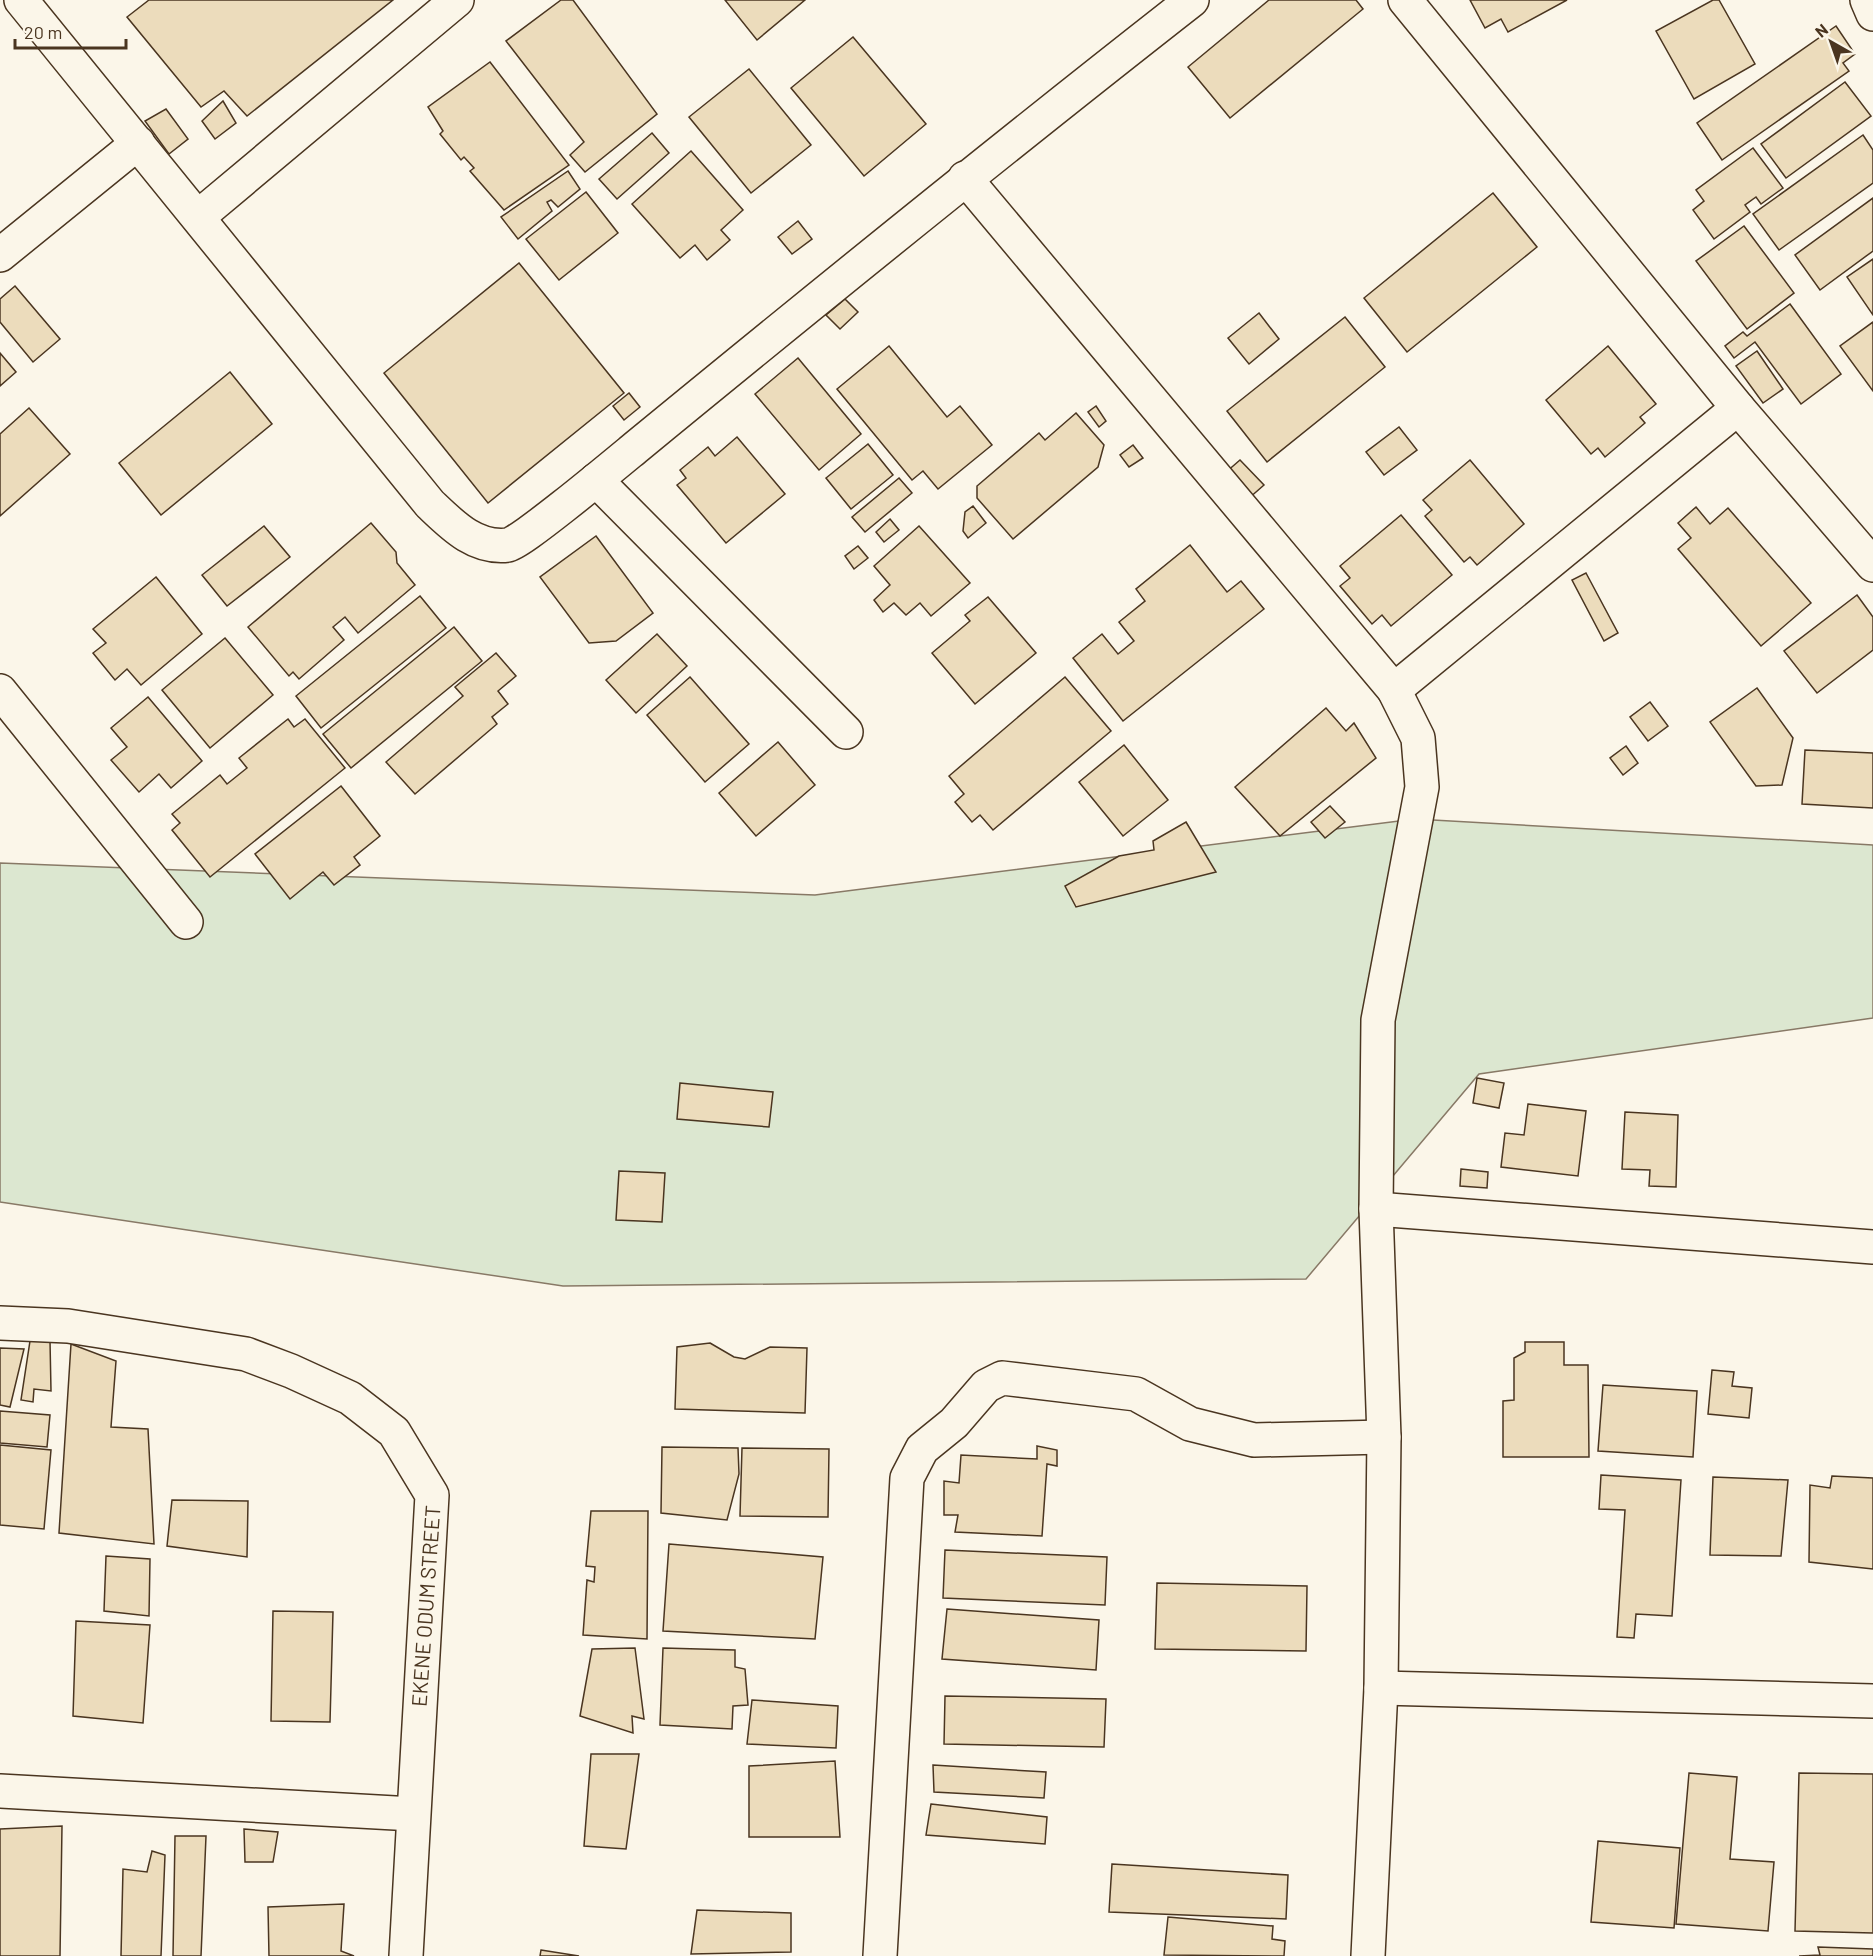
<svg xmlns="http://www.w3.org/2000/svg" width="1873" height="1956" viewBox="0 0 1873 1956" font-family="Barlow,sans-serif">
<rect width="100%" height="100%" fill="#fbf6e9"/>
<path fill="#dce7d0" stroke="#887966" stroke-width="1.5" d="M1415,819L1873,845V1018L1479,1074L1306,1279L563,1286L0,1202V863L815,895Z"/>
<g fill="#ecdcbc" stroke="#4a3520" stroke-width="1.5">
<path d="M149,0H393L247,116L224,91L201,107L127,17Z"/>
<path d="M561,0H573L657,114L585,172L570,155L584,142L506,41Z"/>
<path d="M725,0H805L757,40Z"/>
<path d="M1269,0H1356L1363,9L1230,118L1188,67Z"/>
<path d="M1470,0H1567L1508,32L1501,19L1485,28Z"/>
<path d="M1713,0H1719L1755,64L1694,99L1656,31Z"/>
<path d="M1836,26L1855,54L1843,63L1849,71L1722,160L1697,123Z"/>
<path d="M853,37L926,124L864,176L791,88Z"/>
<path d="M490,62L569,165L504,210L470,171L474,168L464,157L461,160L440,134L443,131L428,107Z"/>
<path d="M749,69L811,145L751,193L689,117Z"/>
<path d="M1845,82L1871,116L1786,178L1761,144Z"/>
<path d="M223,101L236,123L215,139L202,121Z"/>
<path d="M166,109L188,139L169,154L145,121Z"/>
<path d="M652,133L669,153L617,199L599,179Z"/>
<path d="M1863,135L1873,150V183L1779,250L1753,214Z"/>
<path d="M1753,148L1783,188L1761,204L1756,197L1745,205L1750,212L1714,239L1693,210L1704,201L1696,190Z"/>
<path d="M691,151L743,210L721,230L730,240L707,260L695,245L680,258L632,204Z"/>
<path d="M568,171L580,189L558,207L551,200L547,202L552,211L518,239L501,217Z"/>
<path d="M586,192L618,233L559,280L526,239Z"/>
<path d="M1493,193L1537,247L1407,352L1364,298Z"/>
<path d="M1873,198V251L1820,290L1795,255Z"/>
<path d="M798,221L812,239L792,254L778,237Z"/>
<path d="M1744,226L1794,293L1747,329L1696,261Z"/>
<path d="M1873,259V315L1847,277Z"/>
<path d="M519,263L624,393L488,503L384,373Z"/>
<path d="M15,286L60,339L33,362L0,322V299Z"/>
<path d="M845,299L858,312L840,329L826,315Z"/>
<path d="M1790,304L1841,374L1801,404L1755,342L1734,358L1725,346L1743,332L1747,336Z"/>
<path d="M1259,313L1279,339L1249,364L1228,338Z"/>
<path d="M1345,317L1385,367L1267,462L1227,411Z"/>
<path d="M1873,322V391L1840,346Z"/>
<path d="M889,346L947,417L960,406L992,445L938,489L923,471L912,480L837,389Z"/>
<path d="M1608,346L1656,404L1640,417L1645,423L1605,457L1598,448L1591,454L1546,400Z"/>
<path d="M1757,351L1783,389L1763,403L1736,366Z"/>
<path d="M0,353L16,372L0,386Z"/>
<path d="M798,358L861,434L819,470L755,394Z"/>
<path d="M230,372L272,424L161,515L119,463Z"/>
<path d="M629,393L640,407L624,420L613,406Z"/>
<path d="M1096,406L1106,421L1099,427L1088,412Z"/>
<path d="M29,408L70,454L0,516V434Z"/>
<path d="M1076,413L1104,445L1098,467L1013,539L977,498V486L1039,433L1045,440Z"/>
<path d="M1399,427L1417,450L1384,475L1366,452Z"/>
<path d="M737,437L785,494L726,543L677,485L686,478L680,470L708,447L715,456Z"/>
<path d="M868,444L893,475L851,509L826,478Z"/>
<path d="M1133,445L1143,458L1129,467L1120,455Z"/>
<path d="M1240,460L1264,485L1248,499L1225,473Z"/>
<path d="M1470,460L1524,524L1477,565L1470,557L1464,562L1425,516L1432,510L1423,500Z"/>
<path d="M899,478L912,493L865,532L852,517Z"/>
<path d="M973,506L986,523L968,538L963,531L965,512Z"/>
<path d="M1696,507L1710,524L1728,508L1811,603L1761,646L1678,549L1691,538L1678,523Z"/>
<path d="M1401,515L1452,575L1391,626L1382,615L1372,624L1340,586L1350,578L1340,566Z"/>
<path d="M890,519L899,530L884,542L876,532Z"/>
<path d="M371,523L396,552L397,563L415,585L358,633L345,617L333,627L344,640L299,679L293,672L289,676L248,627Z"/>
<path d="M264,526L290,557L227,606L202,575Z"/>
<path d="M919,526L970,583L931,616L920,603L906,615L894,603L883,612L874,600L890,585L874,566Z"/>
<path d="M596,536L653,613L616,641L589,643L540,577Z"/>
<path d="M1190,545L1227,592L1241,581L1264,609L1123,721L1073,658L1102,634L1118,654L1134,641L1119,622L1145,601L1136,589Z"/>
<path d="M858,546L868,558L854,569L845,556Z"/>
<path d="M1586,573L1618,633L1604,641L1572,580Z"/>
<path d="M156,577L202,634L141,685L127,669L115,680L93,653L106,643L93,629Z"/>
<path d="M1857,595L1873,617V650L1817,693L1784,651Z"/>
<path d="M420,596L446,628L321,728L296,696Z"/>
<path d="M988,597L1036,653L975,704L932,653L970,621L965,615Z"/>
<path d="M454,627L482,661L351,768L323,734Z"/>
<path d="M657,634L687,666L636,713L606,680Z"/>
<path d="M225,638L273,695L210,748L162,690Z"/>
<path d="M496,653L516,676L498,691L508,704L492,717L497,724L415,794L386,762L463,696L455,687Z"/>
<path d="M690,677L749,744L705,782L647,715Z"/>
<path d="M1065,677L1111,731L993,830L980,815L972,822L955,802L964,794L949,776Z"/>
<path d="M1757,688L1793,738L1782,785L1756,786L1710,722Z"/>
<path d="M148,697L202,761L171,788L159,774L139,792L111,760L127,747L111,728Z"/>
<path d="M1650,702L1668,726L1648,741L1630,717Z"/>
<path d="M1326,708L1346,731L1354,723L1376,758L1280,836L1235,787Z"/>
<path d="M288,719L294,727L305,719L345,768L210,877L172,830L180,823L172,814L220,775L227,784L247,768L239,758Z"/>
<path d="M778,742L815,785L756,836L719,793Z"/>
<path d="M1124,745L1168,800L1123,836L1079,782Z"/>
<path d="M1626,746L1638,763L1623,775L1610,758Z"/>
<path d="M1805,750L1873,753V808L1802,804Z"/>
<path d="M341,786L380,836L354,857L360,865L334,885L323,872L290,899L255,854Z"/>
<path d="M1330,806L1345,822L1325,838L1311,822Z"/>
<path d="M1186,822L1216,872L1076,907L1065,886L1119,856L1154,850L1153,841Z"/>
<path d="M1477,1078L1504,1083L1499,1108L1473,1103Z"/>
<path d="M680,1083L773,1092L769,1127L677,1119Z"/>
<path d="M1528,1104L1586,1111L1578,1176L1501,1167L1505,1133L1524,1135Z"/>
<path d="M1625,1112L1678,1115L1676,1187L1649,1186L1650,1170L1622,1169Z"/>
<path d="M1461,1169L1488,1172L1487,1188L1460,1186Z"/>
<path d="M619,1171L665,1173L662,1222L616,1220Z"/>
<path d="M30,1341H50L51,1391L34,1389L33,1402L21,1400Z"/>
<path d="M1525,1342H1564V1365H1588L1589,1457H1503V1401L1514,1400V1358L1525,1352Z"/>
<path d="M710,1343L734,1357L745,1359L770,1347L807,1348L805,1413L675,1409L677,1347Z"/>
<path d="M71,1344L116,1361L111,1427L148,1429L154,1544L59,1533Z"/>
<path d="M0,1348L24,1349L10,1407L0,1405Z"/>
<path d="M1712,1370L1734,1372L1732,1386L1752,1388L1749,1418L1708,1414Z"/>
<path d="M1603,1385L1697,1391L1693,1457L1598,1451Z"/>
<path d="M0,1411L50,1415L47,1447L0,1443Z"/>
<path d="M0,1445L51,1450L44,1529L0,1525Z"/>
<path d="M1037,1446L1057,1450V1466L1047,1464L1042,1536L955,1532L958,1515H944V1481L959,1483L961,1455L1037,1459Z"/>
<path d="M662,1447L738,1448L739,1474L727,1520L661,1513Z"/>
<path d="M742,1448L829,1449L828,1517L740,1516Z"/>
<path d="M1601,1475L1681,1480L1672,1616L1636,1614L1634,1638L1617,1637L1625,1510L1599,1509Z"/>
<path d="M1832,1476L1873,1478V1569L1809,1562L1810,1485L1830,1488Z"/>
<path d="M1713,1477L1788,1480L1781,1556L1710,1555Z"/>
<path d="M172,1500L248,1501L247,1557L167,1546Z"/>
<path d="M591,1511H648L647,1639L583,1635L587,1580L594,1582L595,1567L586,1566Z"/>
<path d="M669,1544L823,1557L815,1639L663,1631Z"/>
<path d="M945,1550L1107,1557L1105,1605L943,1598Z"/>
<path d="M106,1556L150,1559L149,1616L104,1611Z"/>
<path d="M1157,1583L1307,1586L1306,1651L1155,1649Z"/>
<path d="M947,1609L1099,1620L1096,1670L942,1659Z"/>
<path d="M273,1611L333,1612L330,1722L271,1721Z"/>
<path d="M76,1621L150,1625L143,1723L73,1716Z"/>
<path d="M635,1648L644,1719L632,1716L633,1733L580,1716L592,1649Z"/>
<path d="M663,1648L735,1650V1667L745,1669L748,1705L733,1706L732,1729L660,1725Z"/>
<path d="M945,1696L1106,1699L1104,1747L944,1744Z"/>
<path d="M752,1700L838,1706L836,1748L747,1744Z"/>
<path d="M591,1754H639L626,1849L584,1846Z"/>
<path d="M835,1761L840,1837H749V1766Z"/>
<path d="M933,1765L1046,1772L1044,1798L934,1792Z"/>
<path d="M1689,1773L1737,1777L1730,1859L1774,1862L1768,1931L1676,1924Z"/>
<path d="M1799,1773L1873,1774V1933L1795,1931Z"/>
<path d="M931,1804L1047,1817L1045,1844L926,1835Z"/>
<path d="M62,1826L60,1956H0V1829Z"/>
<path d="M244,1829L278,1832L273,1862H245Z"/>
<path d="M175,1836H206L201,1956H173Z"/>
<path d="M1598,1841L1680,1848L1674,1928L1591,1922Z"/>
<path d="M152,1851L165,1855L161,1956H121L123,1869L147,1872Z"/>
<path d="M1112,1864L1288,1875L1286,1919L1109,1912Z"/>
<path d="M344,1904L341,1951L354,1956H269L268,1907Z"/>
<path d="M697,1910L791,1913V1952L691,1954Z"/>
<path d="M1168,1917L1273,1926L1272,1939L1285,1941L1284,1956L1164,1955Z"/>
<path d="M1818,1947L1873,1949V1956H1799L1820,1955Z"/>
<path d="M541,1950L579,1956H540Z"/>
</g>
<g fill="none" stroke-linecap="round" stroke-linejoin="round">
<g stroke="#4a3520" stroke-width="36">
<g id="minor">
<path d="M21,0L430,504C452,525 475,549 508,545C521,543 618,462 635,448C819,297 1004,147 1192,0"/>
<path d="M1405,0L1738,408L1873,565"/>
<path d="M1867,0L1873,14"/>
<path d="M965,178L1394,690L1418,738L1422,787L1378,1020L1376,1209L1384,1437L1381,1688L1368,1956"/>
<path d="M198,217L457,0"/>
<path d="M0,255L138,143"/>
<path d="M596,480L846,732"/>
<path d="M1394,690L1738,408"/>
<path d="M0,691L186,922"/>
<path d="M1376,1209L1873,1247"/>
<path d="M0,1323L68,1326L246,1354L291,1371L350,1398L394,1432L432,1495L406,1956"/>
<path d="M1381,1688L1873,1701"/>
<path d="M0,1791L413,1814"/>
<path d="M880,1956L907,1478L922,1449L954,1423L986,1386L1002,1378L1136,1394L1190,1424L1254,1440L1384,1437"/>
</g>
</g>
<use href="#minor" stroke="#fbf6e9" stroke-width="33"/>
</g>
<g text-anchor="middle" dominant-baseline="central" stroke-width="4.5" stroke-linejoin="round" paint-order="stroke">
<g font-size="21" fill="#4a3520" stroke="#fbf6e9">
<text transform="translate(425 1606) rotate(-86)">EKENE ODUM STREET</text>
</g>
</g>
<g transform="translate(1831 42) rotate(320)" stroke="#fbf6e9" stroke-width="4.5" paint-order="stroke">
<path d="M0-4.5L10 22L0 15L-10 22Z" fill="#4a3520"/>
<text y="-9" font-size="16" font-weight="bold" text-anchor="middle" fill="#4a3520">N</text>
</g>
<path d="M15 39v9h111v-9" fill="none" stroke="#4a3520" stroke-width="3"/>
<text x="24" y="39" font-size="18" fill="#4a3520" stroke="#fbf6e9" stroke-width="4.5" paint-order="stroke">20 m</text>
</svg>
